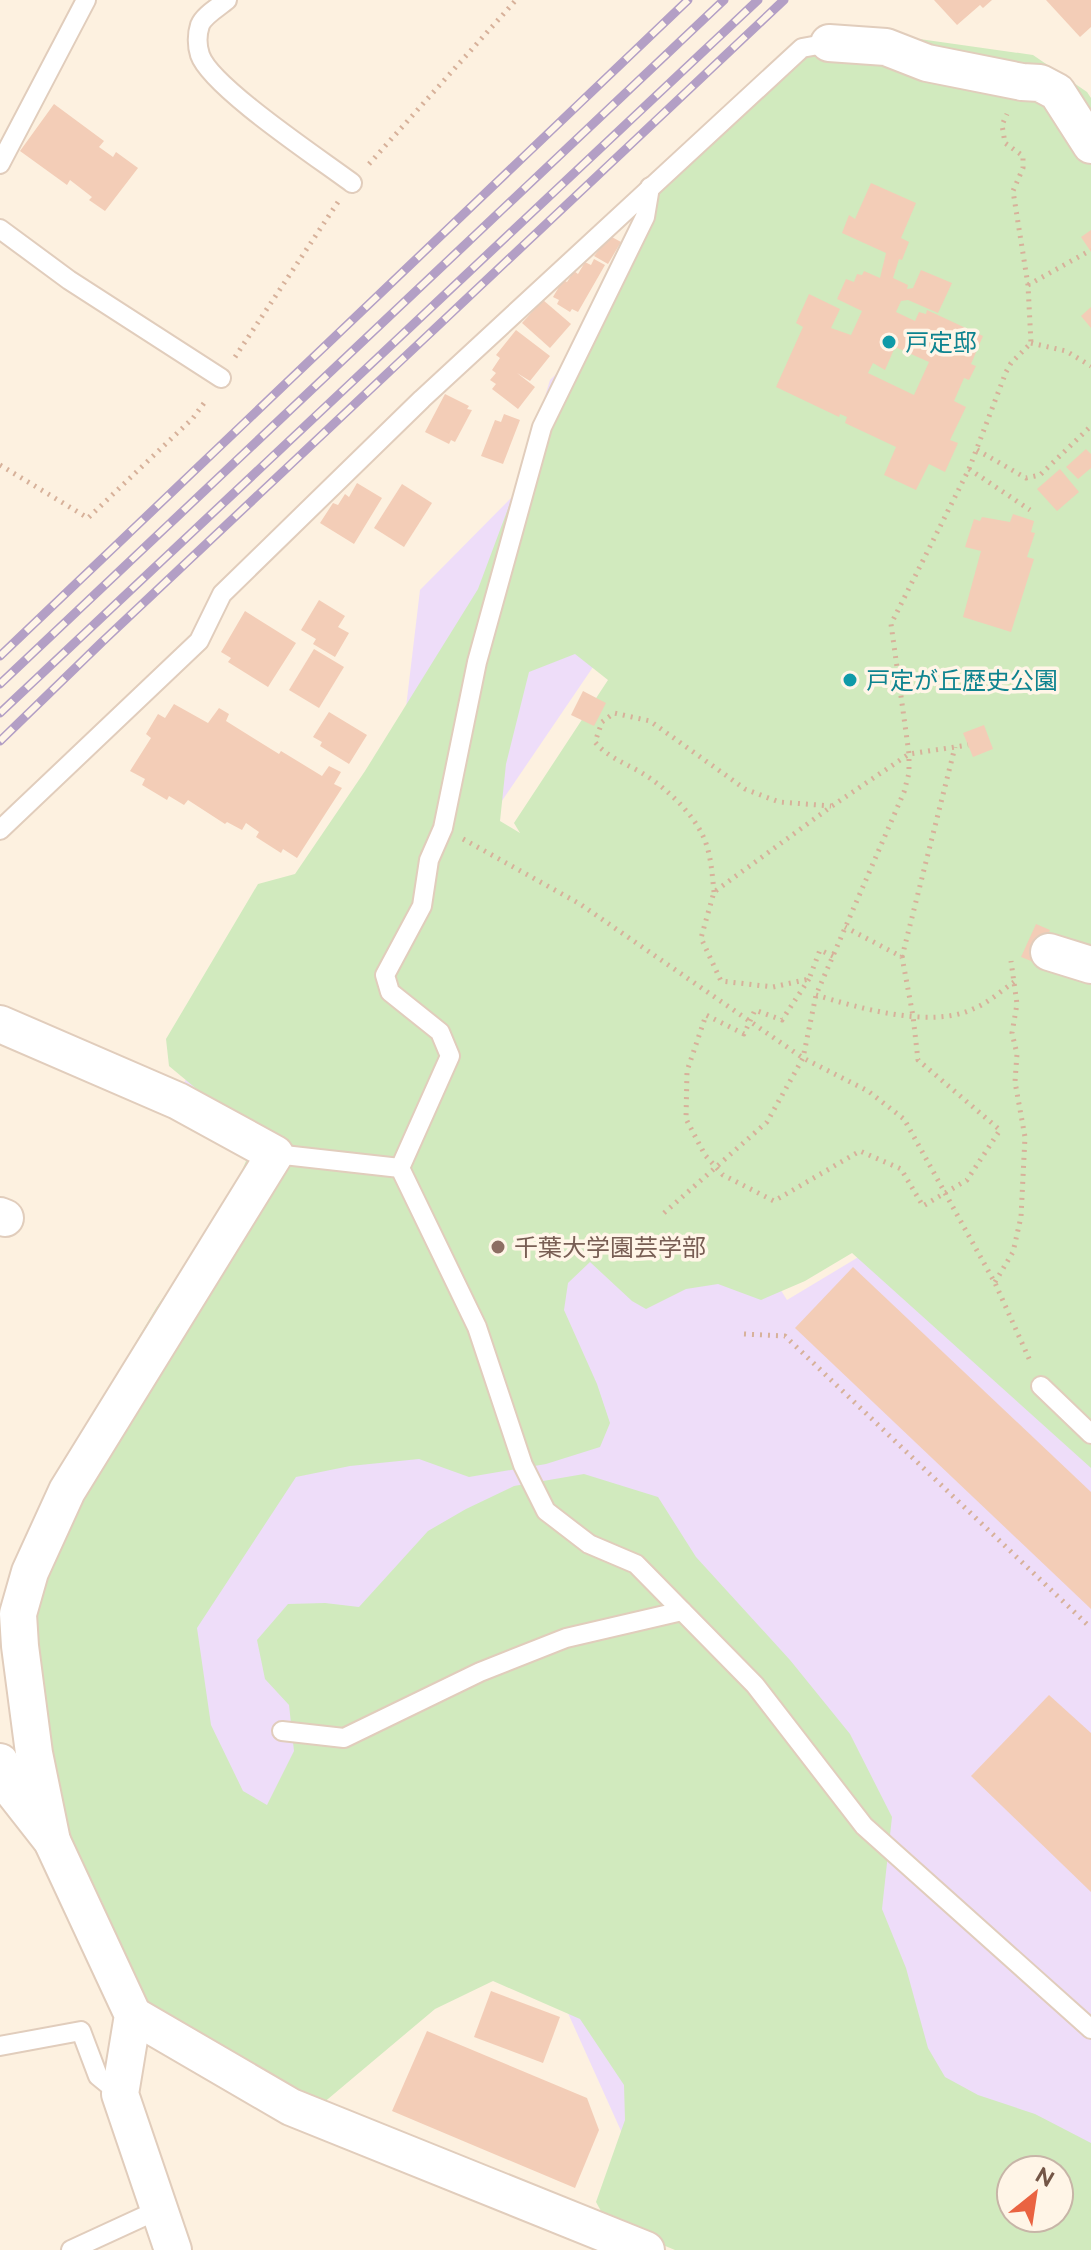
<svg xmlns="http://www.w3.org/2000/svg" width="1091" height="2250" viewBox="0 0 1091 2250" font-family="Raleway,'Noto Sans JP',sans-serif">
<rect width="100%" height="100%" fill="#fdf1e0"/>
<path fill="#eeddf9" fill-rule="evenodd" d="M602,330L678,542L489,820L787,1300L975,1187L1091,1316V2250L635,2162L567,2011L491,1964L310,2093L102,1467L290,1142L182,1086L266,940L404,724L420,590L516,493L550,380ZM1011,2170H1059V2218H1011Z"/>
<path fill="#d1eabe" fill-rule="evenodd" d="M849,29L1033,55L1087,92L1091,98V1468L852,1253L805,1281L761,1300L718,1284L686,1289L646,1309L632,1301L590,1262L568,1283L564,1310L597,1384L610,1423L600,1447L546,1464L469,1477L419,1459L350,1466L296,1477L197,1628L211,1725L243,1791L267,1805L294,1751L289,1705L265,1679L257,1640L288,1604L325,1603L359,1607L428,1531L466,1509L514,1486L584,1474L658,1497L696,1557L790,1660L850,1734L892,1817L882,1909L906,1968L928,2048L945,2077L978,2095L1035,2114L1091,2143V2250H675L607,2222L596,2202L625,2120L624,2085L580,2019L493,1981L435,2009L322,2104L136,1998L103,1904L46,1785L28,1632L68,1457L156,1308L228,1203L246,1161L247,1131L169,1066L166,1039L258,884L295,874L365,771L478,589L553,388L656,190L817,36ZM575,654L608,680L514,823L520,833L500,821L506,764L529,672ZM1011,2170H1059V2218H1011Z"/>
<g fill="#f3cdb7" fill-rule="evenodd">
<path d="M934,0H992L983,8L980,5L957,25Z"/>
<path d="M1046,0H1091V27L1080,37Z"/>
<path d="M54,104L104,141L99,147L113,157L116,152L138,168L105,211L89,200L92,197L70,180L67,185L20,151Z"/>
<path d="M871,183L916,203L901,238L909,242L902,260L899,259L893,278L908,285L907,289L913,288L921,270L952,283L938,313L908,300L901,301L896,312L915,321L919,312L926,314L927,310L983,336L971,364L976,366L969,380L964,378L954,401L966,407L950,440L958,443L945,472L929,464L916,490L884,475L896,447L845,423L847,417L840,414L839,417L776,387L803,327L796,323L809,294L840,309L831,328L851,335L862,311L837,299L846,279L854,282L857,274L862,275L864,271L880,278L886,253L842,233L849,215L855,219ZM895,347L929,362L914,395L868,373L873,363L885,370Z"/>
<path d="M1091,230V252L1081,237Z"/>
<path d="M610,236L621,242L608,264L594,256Z"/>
<path d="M594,259L605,265L578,312L572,309L570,312L557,304L559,300L553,297L563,280L567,282L574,271L578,274L585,262L591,265Z"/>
<path d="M543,300L571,324L550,348L522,323Z"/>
<path d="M1091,307V328L1081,316Z"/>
<path d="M516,330L550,356L530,381L517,373L535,387L518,409L492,389L496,384L490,380L496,373L492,370L500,358L496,355Z"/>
<path d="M445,394L469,406L467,409L472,410L455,442L451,440L449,444L425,432Z"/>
<path d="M504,414L520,420L503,464L481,456L495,420L501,422Z"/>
<path d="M1086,449L1091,454V468L1078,479L1066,467Z"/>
<path d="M1060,469L1079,492L1057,511L1037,489Z"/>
<path d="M357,483L382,498L354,544L320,523L333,503L338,505L345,494L349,497Z"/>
<path d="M402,484L432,503L404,547L374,528Z"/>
<path d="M1013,514L1034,521L1031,532L1035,533L1027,557L1034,559L1011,632L963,617L981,551L965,547L974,519L980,521L982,517L1010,522Z"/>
<path d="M319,600L345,616L338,627L349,633L335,657L313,644L316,639L301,630Z"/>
<path d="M245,611L296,643L268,687L228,662L231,658L221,652Z"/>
<path d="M314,649L344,667L319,708L289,690Z"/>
<path d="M583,691L606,703L594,726L571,715Z"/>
<path d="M174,704L208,723L219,708L229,714L226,721L279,754L281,751L322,776L329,766L341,772L334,784L342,788L297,858L283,849L281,853L256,837L259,832L246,823L242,830L227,822L225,824L188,800L184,805L169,796L167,800L142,785L145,779L130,771L151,738L146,734L158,714L165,718Z"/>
<path d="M329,712L367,735L349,764L320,746L322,742L313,737Z"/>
<path d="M984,725L993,749L973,757L963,733Z"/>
<path d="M1036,924L1050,930L1036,963L1021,957Z"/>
<path d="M853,1267L1091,1492V1609L795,1328Z"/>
<path d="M1049,1695L1091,1733V1892L971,1776Z"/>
<path d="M491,1991L560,2017L543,2063L474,2037Z"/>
<path d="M427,2031L587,2098L599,2130L575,2188L392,2111Z"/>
</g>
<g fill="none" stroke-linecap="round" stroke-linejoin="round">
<g stroke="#e1cdbc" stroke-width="22">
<g id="service">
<path d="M227,0C219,7 204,15 200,25C197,34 197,46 200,55C211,87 320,159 352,183"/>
<path d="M0,164L86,0"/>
<path d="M0,229L69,280L221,378"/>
<path d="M0,830L199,641L222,594L422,399L802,48L829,43"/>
<path d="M275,1154L400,1168L477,1327L523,1465L546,1511L589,1544L636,1564L755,1685L864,1826L1091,2029"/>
<path d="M400,1168L450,1056L440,1032L390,992L385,975L422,906L429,860L443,828L477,662L542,427L645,217L650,187"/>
<path d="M1041,1386L1091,1434"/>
<path d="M282,1731L344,1738L480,1672L566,1638L682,1611"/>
<path d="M0,2046L81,2031L98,2076L120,2094"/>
<path d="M71,2250L160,2209"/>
</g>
</g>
<g stroke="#e1cdbc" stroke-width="40">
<g id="minor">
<path d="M829,43L886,47L927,63L1022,82L1040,83L1057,92L1091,145"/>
<path d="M1049,952L1091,965"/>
<path d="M0,1024L178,1101L275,1154L67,1491L30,1572L18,1614L20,1646L34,1753L52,1841"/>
<path d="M0,1216L5,1218"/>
<path d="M0,1762L5,1781L52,1841L133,2015L120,2094L173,2250"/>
<path d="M133,2015L291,2107L646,2250"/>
</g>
</g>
<g stroke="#d7b19a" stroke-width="5" stroke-dasharray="2 6" stroke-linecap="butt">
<path d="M369,164L516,0"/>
<path d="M1028,285L1091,250"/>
<path d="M1031,343L1066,351L1091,366"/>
<path d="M235,357L338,202"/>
<path d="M977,450L1026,478L1040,475L1091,426"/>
<path d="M0,465L88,518L193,418L207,399"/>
<path d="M969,469L1030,510"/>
<path d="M463,839L580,904L803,1058L868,1091L904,1119L995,1283L1031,1363"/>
<path d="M714,892C712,873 711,853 703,836C691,811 665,787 642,773C625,763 607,757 595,742L602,722L614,713L650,721L745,789L779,802L831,806"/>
<path d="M833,956L820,950L809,979L773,987L721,981L701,938L714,892L832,806L909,754L968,745"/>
<path d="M902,957L955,747"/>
<path d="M809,979L782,1020L755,1010L744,1034L706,1015L687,1071L686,1119L705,1155L723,1175L774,1201L860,1151L901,1169L923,1206L967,1180L1000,1130L918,1060L913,1016L902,957L845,927"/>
<path d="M816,995C859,1008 931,1029 973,1009C988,1003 1001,991 1014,982"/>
<path d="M664,1213L767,1122L803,1058L816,995L904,792L909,773V754L891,624L969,469L1006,372L1011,363L1031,343L1028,285L1013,191L1023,168V156L1005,143L1002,125L1007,114"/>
<path d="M995,1282L1013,1252L1021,1217L1025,1137L1015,1082L1017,1054L1012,1033L1017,1004L1011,961"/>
<path d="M744,1334L785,1336L1091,1628"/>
</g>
<use href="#service" stroke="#fff" stroke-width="18"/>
<use href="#minor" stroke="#fff" stroke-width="36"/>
<g stroke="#b39fc5" stroke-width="9">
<g id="rail">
<path d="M0,656L688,0"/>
<path d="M0,684L724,0"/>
<path d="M0,713L758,0"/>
<path d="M0,741L102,642L784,0"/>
</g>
</g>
<use href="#rail" stroke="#fff5e7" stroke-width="6" stroke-dasharray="18" stroke-linecap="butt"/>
</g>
<g fill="#0f9aa8" stroke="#fff5e7" stroke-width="3">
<circle cx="889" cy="342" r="8"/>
<circle cx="850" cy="680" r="8"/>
</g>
<circle fill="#8d6e63" stroke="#fff5e7" stroke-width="3" cx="498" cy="1247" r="8"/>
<g text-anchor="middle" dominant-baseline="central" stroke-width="7" stroke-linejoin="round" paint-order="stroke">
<g font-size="24" fill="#0d838f" stroke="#fff5e7" text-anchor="start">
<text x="905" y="342">戸定邸</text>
<text x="866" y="680">戸定が丘歴史公園</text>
</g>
<g font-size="24" fill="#785e54" stroke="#fff5e7" text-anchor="start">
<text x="514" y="1247">千葉大学園芸学部</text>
</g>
</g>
<g transform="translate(1035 2194) rotate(30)"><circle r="38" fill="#fff5e7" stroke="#c7b5a7" stroke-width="2"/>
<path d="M0-6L14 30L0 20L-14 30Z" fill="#ea6341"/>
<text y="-12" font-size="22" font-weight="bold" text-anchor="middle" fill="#745647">N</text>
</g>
</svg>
